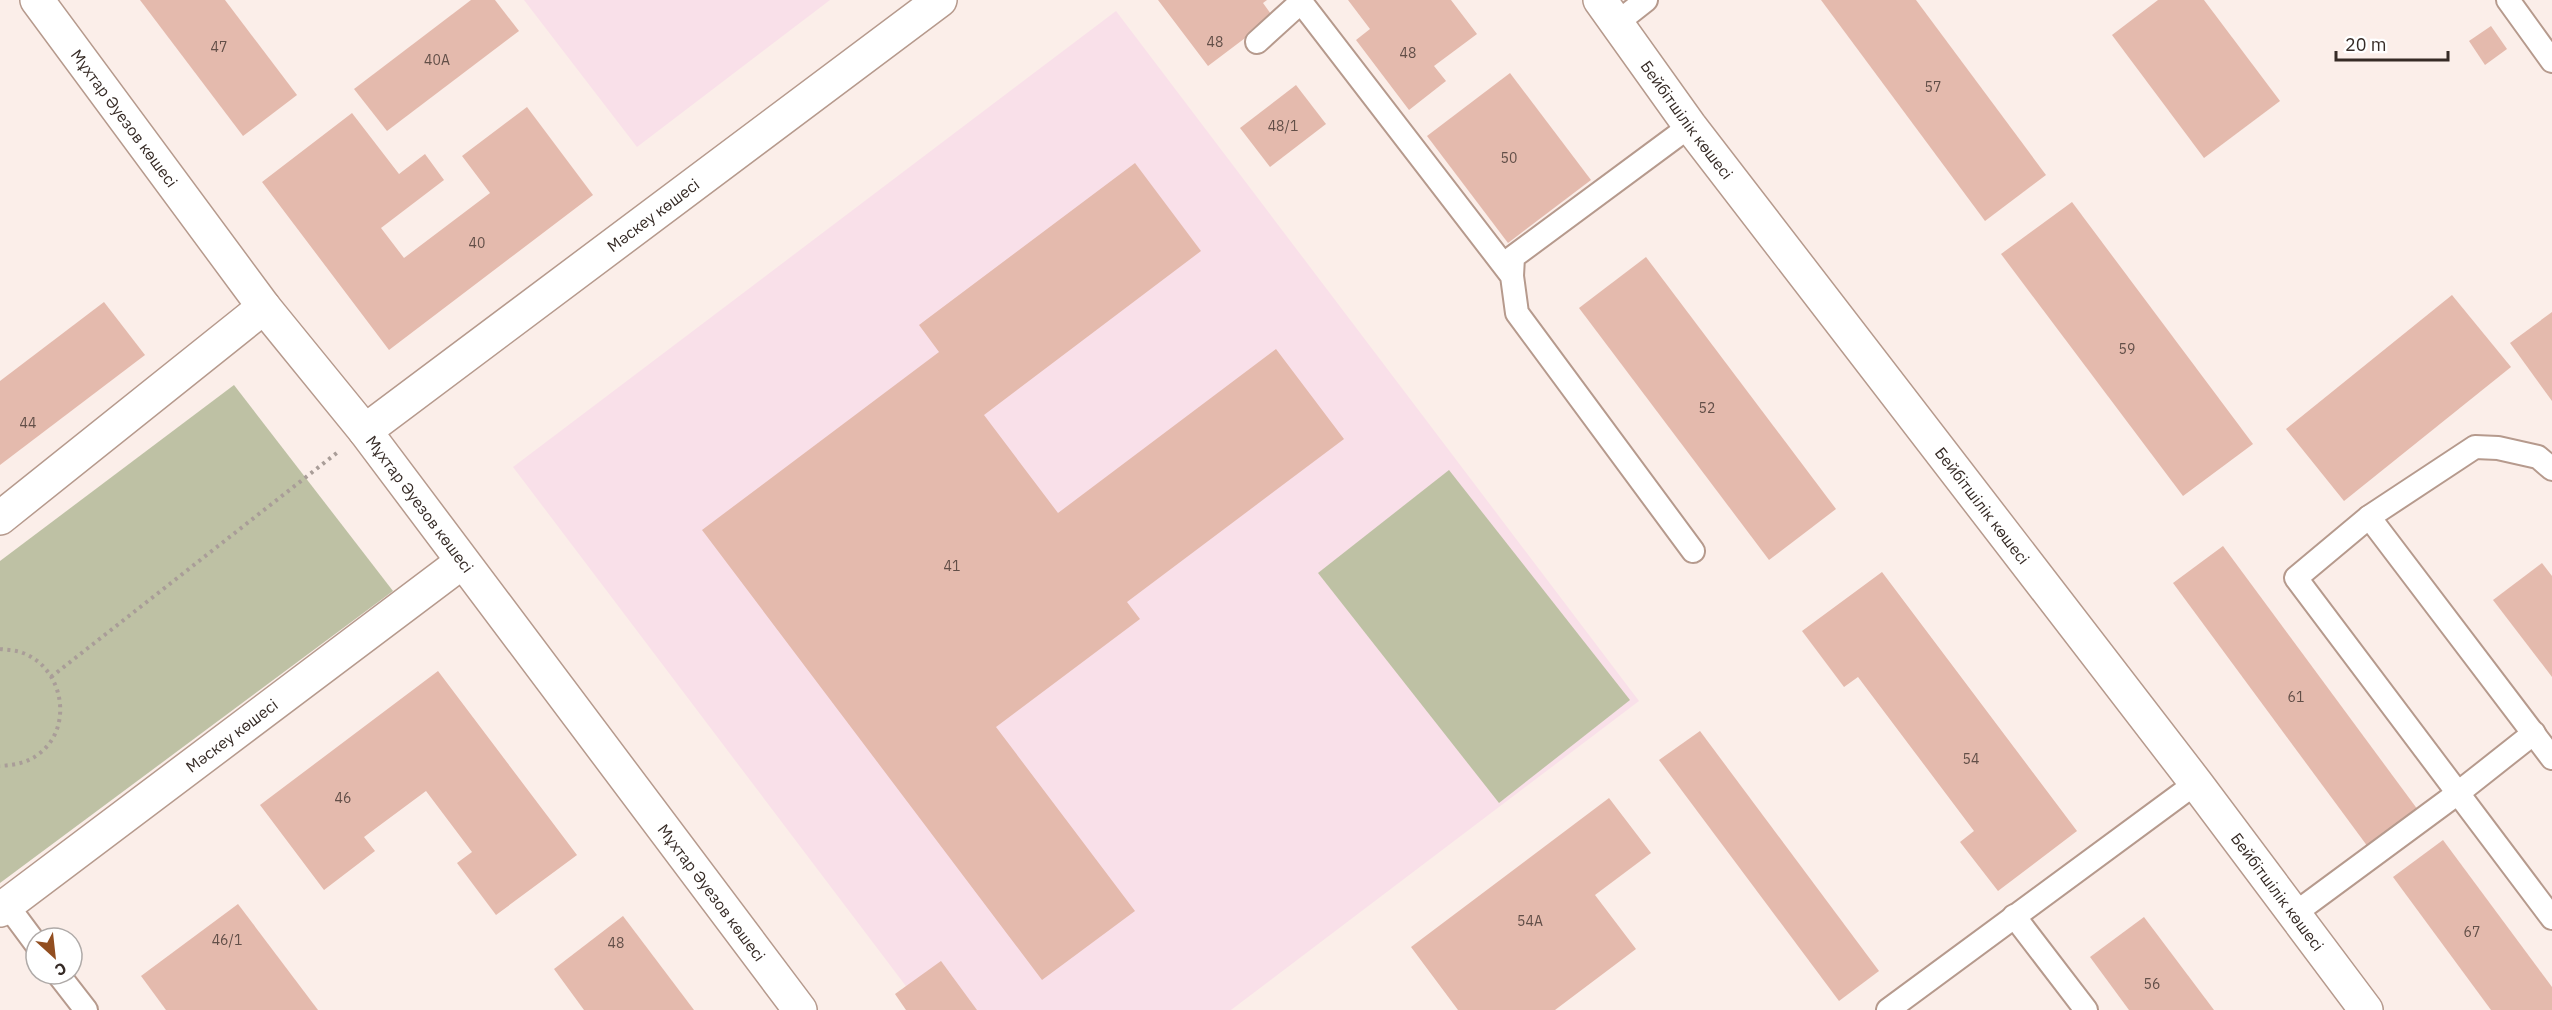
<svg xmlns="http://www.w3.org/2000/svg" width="2552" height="1010" viewBox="0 0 2552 1010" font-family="'IBM Plex Sans',sans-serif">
<rect width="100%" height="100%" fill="#fbeee9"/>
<g fill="#f9e0e9">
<path d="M524,0H830L637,147Z"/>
<path d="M1116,11L1639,701L1231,1010H924L513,467Z"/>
</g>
<g fill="#bec1a4">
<path d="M234,385L393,591L0,883V561Z"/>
<path d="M1449,470L1630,700L1499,803L1318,573Z"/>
</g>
<g fill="#e4baad">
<path d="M140,0H225L297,95L243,136Z"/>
<path d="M471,0H495L519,31L387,131L354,89Z"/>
<path d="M1158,0H1267L1263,3L1273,17L1208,66Z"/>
<path d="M1348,0H1451L1477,34L1434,66L1446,81L1409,110L1356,40L1370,29Z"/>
<path d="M1821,0H1916L2046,175L1985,221Z"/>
<path d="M2158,0H2204L2280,101L2204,158L2112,35Z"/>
<path d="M2491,26L2507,49L2485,65L2469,41Z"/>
<path d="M1510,73L1591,180L1508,243L1427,136Z"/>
<path d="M1296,85L1326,124L1270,167L1240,128Z"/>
<path d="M527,107L593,195L389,350L262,182L352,113L399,174L425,154L444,180L381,228L404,258L490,193L462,156Z"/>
<path d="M1135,163L1201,251L984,415L1058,513L1276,349L1344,439L1127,602L1140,619L996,727L1135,911L1042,980L702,530L939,352L919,325Z"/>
<path d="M2072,202L2253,444L2183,496L2001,254Z"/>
<path d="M1646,257L1836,509L1769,560L1579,308Z"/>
<path d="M2452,295L2511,367L2344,501L2286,429Z"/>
<path d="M104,302L145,355L0,465V381Z"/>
<path d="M2552,312V401L2510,343Z"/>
<path d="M2223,546L2418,810L2368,847L2173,583Z"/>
<path d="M2542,563L2552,576V677L2493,600Z"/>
<path d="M1882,572L2077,831L1998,891L1960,842L1974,831L1858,677L1844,687L1802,631Z"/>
<path d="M438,671L577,855L496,915L457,863L472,852L426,791L364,837L375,851L324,890L260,805Z"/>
<path d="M1700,731L1879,971L1839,1001L1659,760Z"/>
<path d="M1609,798L1651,853L1595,895L1636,949L1555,1010H1458L1411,947Z"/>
<path d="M2443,840L2552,987V1010H2491L2393,877Z"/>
<path d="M238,904L318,1010H166L141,976Z"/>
<path d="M623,916L694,1010H584L554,969Z"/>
<path d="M2144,917L2214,1010H2129L2090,957Z"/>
<path d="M941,961L977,1010H906L895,994Z"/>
</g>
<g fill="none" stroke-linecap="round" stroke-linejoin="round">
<g stroke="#b69a8d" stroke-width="26">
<g id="service">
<path d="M2508,0L2552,61"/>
<path d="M1618,22L1646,0"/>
<path d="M1257,42L1301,2L1512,276L1517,313L1693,551"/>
<path d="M1512,276L1513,257L1690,126"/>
<path d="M2552,469L2538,457L2498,448L2475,447L2369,517L2296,578L2552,918"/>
<path d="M2369,517L2552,758"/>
<path d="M7,905L36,944"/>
<path d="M2294,914L2458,793L2534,733"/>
<path d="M2014,916L2086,1010"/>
<path d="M58,974L86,1010"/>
<path d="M1888,1010L2196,783"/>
</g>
</g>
<g stroke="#b69a8d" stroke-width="36">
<g id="minor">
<path d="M0,518L264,307"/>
<path id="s1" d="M0,910L462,562"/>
</g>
</g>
<g stroke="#b69a8d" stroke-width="36">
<g id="tertiary">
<path id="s2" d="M37,0L264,307L365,431L800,1010"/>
<path id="s3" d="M365,431L940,0"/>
</g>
</g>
<g stroke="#b69a8d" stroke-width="36">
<g id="secondary">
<path id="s4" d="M1600,0L1690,126L2196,783L2366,1010"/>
</g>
</g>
<g stroke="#a99d98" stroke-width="4" stroke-dasharray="3 4.5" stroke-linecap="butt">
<path d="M0,649C7,650 16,650 23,653C63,668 74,726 40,753C28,763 14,765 0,766"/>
<path d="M51,677L338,452"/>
</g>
<use href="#service" stroke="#fff" stroke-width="22"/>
<use href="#minor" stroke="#fff" stroke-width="33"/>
<use href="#tertiary" stroke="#fff" stroke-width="33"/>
<use href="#secondary" stroke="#fff" stroke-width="33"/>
</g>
<g text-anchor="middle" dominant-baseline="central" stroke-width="6" stroke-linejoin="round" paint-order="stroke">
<g font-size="14" fill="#624f48">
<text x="1215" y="42">48</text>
<text x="219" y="47">47</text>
<text x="1408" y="53">48</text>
<text x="437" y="60">40А</text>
<text x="1933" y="87">57</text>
<text x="1283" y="126">48/1</text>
<text x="1509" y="158">50</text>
<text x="477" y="243">40</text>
<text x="2127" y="349">59</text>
<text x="1707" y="408">52</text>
<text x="28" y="423">44</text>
<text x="952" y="566">41</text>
<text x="2296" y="697">61</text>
<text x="1971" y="759">54</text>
<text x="343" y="798">46</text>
<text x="1530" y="921">54А</text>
<text x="2472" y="932">67</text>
<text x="227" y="940">46/1</text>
<text x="616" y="943">48</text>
<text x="2152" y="984">56</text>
</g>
<g font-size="16" fill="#362b26" stroke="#fff">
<text stroke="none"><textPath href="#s2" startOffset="147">Мұхтар Әуезов көшесі</textPath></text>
<text stroke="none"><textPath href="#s4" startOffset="148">Бейбітшілік көшесі</textPath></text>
<text stroke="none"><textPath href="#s3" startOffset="360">Мәскеу көшесі</textPath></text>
<text stroke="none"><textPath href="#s2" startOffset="633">Мұхтар Әуезов көшесі</textPath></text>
<text stroke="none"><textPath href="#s4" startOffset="634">Бейбітшілік көшесі</textPath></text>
<text stroke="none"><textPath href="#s1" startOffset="290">Мәскеу көшесі</textPath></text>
<text stroke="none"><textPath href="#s4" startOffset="1120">Бейбітшілік көшесі</textPath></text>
<text stroke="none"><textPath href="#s2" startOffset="1119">Мұхтар Әуезов көшесі</textPath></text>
</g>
</g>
<g transform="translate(54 956) rotate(153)"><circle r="28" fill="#ffffff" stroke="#afaaa8" stroke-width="1.5"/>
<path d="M0-4.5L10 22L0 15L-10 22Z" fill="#924e20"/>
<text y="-9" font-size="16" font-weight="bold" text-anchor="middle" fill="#362b26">С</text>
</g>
<path d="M2336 51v9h112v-9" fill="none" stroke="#362b26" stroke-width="3"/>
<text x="2345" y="51" font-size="18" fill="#362b26" stroke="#ffffff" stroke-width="4.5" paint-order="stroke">20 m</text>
</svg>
